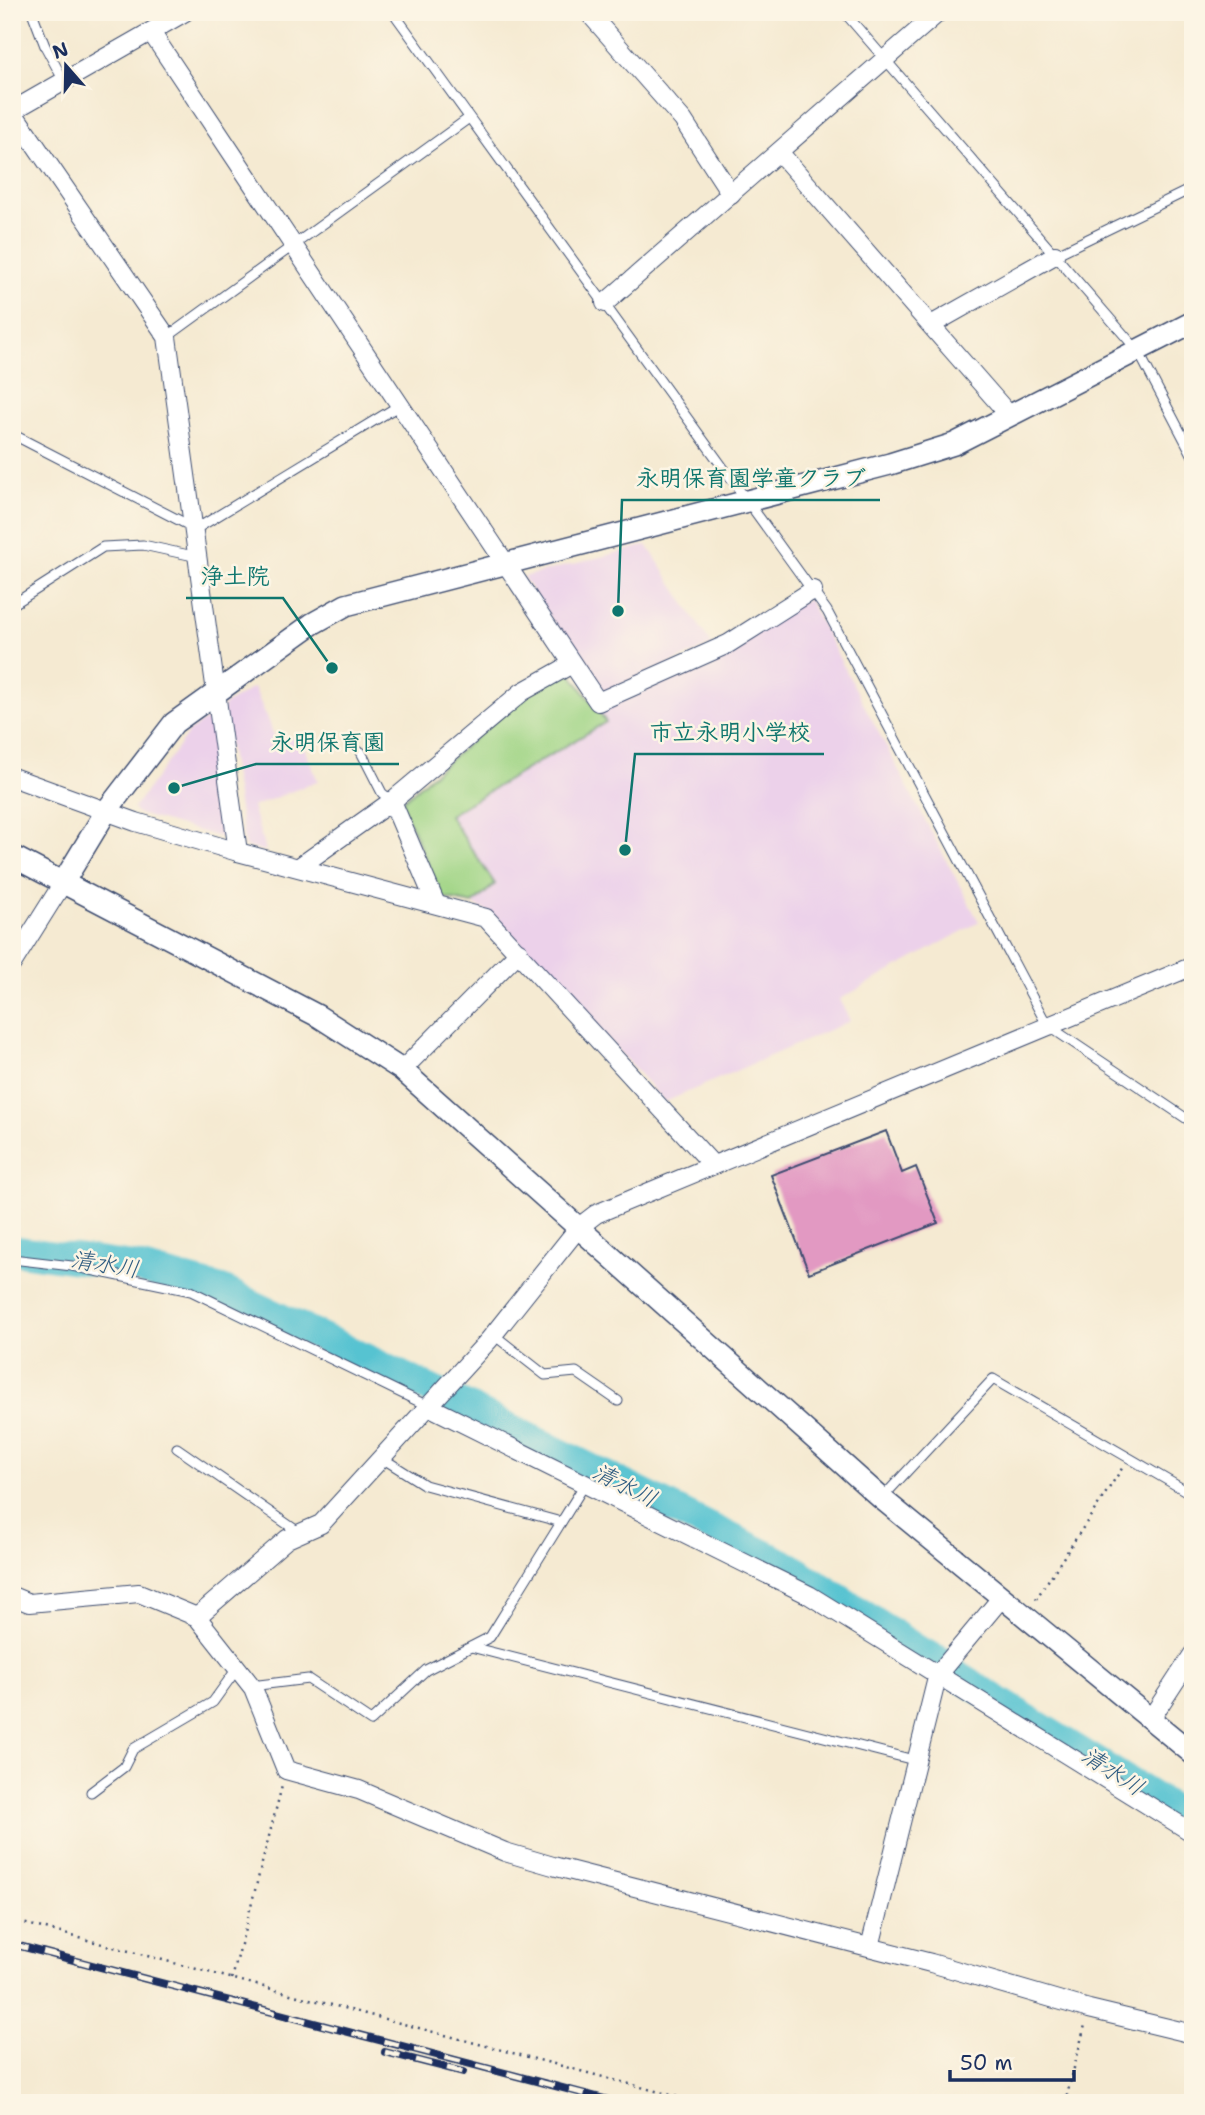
<svg xmlns="http://www.w3.org/2000/svg" width="1205" height="2115" viewBox="0 0 1205 2115" font-family="'Shantell Sans','Klee One',sans-serif">
<rect width="100%" height="100%" fill="#fcf5e5"/>
<filter id="ink" filterUnits="userSpaceOnUse"><feTurbulence type="fractalNoise" baseFrequency=".0143" numOctaves="2"/><feDisplacementMap in="SourceGraphic" scale="14" xChannelSelector="R" yChannelSelector="G"/><feConvolveMatrix kernelMatrix="1 2 1 2 8 2 1 2 1" color-interpolation-filters="sRGB"/></filter>
<filter id="wash" filterUnits="userSpaceOnUse"><feTurbulence type="fractalNoise" baseFrequency=".00686" numOctaves="4" result="noise"/><feDisplacementMap in="SourceGraphic" scale="28" xChannelSelector="R" yChannelSelector="G"/><feGaussianBlur stdDeviation="1.57" result="paint"/><feColorMatrix in="noise" values="0 0 0 0 0 0 0 0 0 0 0 0 0 0 0 0 0 1.4 0 .05"/><feComposite in="paint" operator="in"/></filter>
<g filter="url(#wash)">
<rect width="100%" height="100%" fill="#f5ead2"/>
<g fill="#ecd1ea">
<path d="M647,545L712,645L602,694L523,577Z"/>
<path d="M808,599L979,922L840,999L850,1021L665,1102L497,917L473,904L495,884L449,815L605,723L597,710Z"/>
<path d="M254,687L277,743L299,735L318,781L252,807L266,851L245,847L223,706Z"/>
<path d="M205,720L212,723L227,835L223,838L139,814L133,809L189,732Z"/>
</g>
<path fill="#9fd484" stroke="#5d8271" stroke-width="2" d="M569,671L606,722L449,815L495,884L473,904L443,898L402,806L403,800L521,698Z"/>
<g fill="none" stroke-linecap="round" stroke-linejoin="round">
<path stroke="#57c3d1" stroke-width="30" d="M12,1250L134,1267L222,1290L459,1403L792,1568L921,1652L943,1662L958,1676L1193,1822"/>
</g>
<g id="blocks">
<path fill="#e299c2" d="M886,1131L902,1173L916,1167L938,1223L809,1273L771,1175Z"/>
</g>
</g>
<g filter="url(#ink)">
<use href="#blocks" fill-opacity="0" stroke="#3c4b6f" stroke-width="2"/>
<g fill="none" stroke-linecap="round" stroke-linejoin="round">
<g stroke="#3c4b6f" stroke-width="11">
<g id="service">
<path d="M32,12L45,46L65,83"/>
<path d="M393,12L827,611L1047,1025L1193,1123"/>
<path d="M844,12L1138,351L1193,456"/>
<path d="M1055,255L1193,188"/>
<path d="M167,337L469,118"/>
<path d="M12,434L196,529L400,405"/>
<path d="M12,605L103,547L143,545L198,557"/>
<path d="M361,752L382,793L392,801"/>
<path d="M12,1259L72,1266L191,1291L430,1407"/>
<path d="M494,1335L545,1375L576,1372L618,1401"/>
<path d="M177,1448L300,1533"/>
<path d="M382,1458L425,1485L561,1522"/>
<path d="M883,1497L993,1379L1193,1495"/>
<path d="M471,1647L914,1760"/>
<path d="M251,1686L308,1679L371,1721L426,1670L490,1637L585,1484"/>
<path d="M91,1792L124,1767L133,1749L213,1702L236,1670"/>
</g>
</g>
<g stroke="#3c4b6f" stroke-width="20">
<g id="minor">
<path d="M588,12L683,120L731,194"/>
<path d="M151,32L598,702L728,644L813,590"/>
<path d="M12,111L167,337L238,852"/>
<path d="M12,111L185,12"/>
<path d="M779,152L1010,416"/>
<path d="M605,303L939,12"/>
<path d="M931,325L1055,255"/>
<path d="M12,777L136,822L238,852L486,918L713,1165"/>
<path d="M392,801L436,904"/>
<path d="M299,867L392,801L522,692L572,664"/>
<path d="M12,964L61,886"/>
<path d="M402,1070L519,952"/>
<path d="M430,1407L809,1595L1193,1833"/>
<path d="M12,1596L29,1603L139,1593L197,1617L253,1688L286,1770L359,1790L505,1852L553,1866L931,1963L1089,2009L1193,2034"/>
<path d="M197,1617L287,1539L321,1524L489,1340L579,1227L596,1214L1193,966"/>
<path d="M1150,1720L1193,1654"/>
<path d="M870,1947L938,1674L1002,1597"/>
</g>
</g>
<g stroke="#3c4b6f" stroke-width="24">
<g id="tertiary">
<path d="M12,856L318,1016L402,1070L881,1498L1193,1754"/>
<path d="M61,886L107,810L174,723L312,624L346,605L890,464L954,444L1193,322"/>
</g>
</g>
<g stroke="#3c4b6f" stroke-width="2.5" stroke-dasharray="2 5" stroke-linecap="butt">
<path d="M1036,1599L1123,1467"/>
<path d="M12,1920L701,2103"/>
<path d="M232,1979L282,1786"/>
<path d="M1065,2103L1085,2025"/>
</g>
<use href="#service" stroke="#fff" stroke-width="9"/>
<use href="#minor" stroke="#fff" stroke-width="18"/>
<use href="#tertiary" stroke="#fff" stroke-width="21"/>
<g stroke="#1b2f5e" stroke-width="8">
<g id="rail">
<path d="M12,1944L620,2103"/>
<path d="M385,2052L463,2072"/>
</g>
</g>
<use href="#rail" stroke="#fcf5e5" stroke-width="5" stroke-dasharray="16" stroke-linecap="butt"/>
</g>
</g>
<g text-anchor="middle" dominant-baseline="central" stroke-width="5" stroke-linejoin="round" paint-order="stroke">
<g font-size="23" font-style="italic" fill="#2d5b80" stroke="#fcf5e5">
<text transform="translate(105 1264) rotate(9)">清水川</text>
<text transform="translate(625 1485) rotate(27)">清水川</text>
<text transform="translate(1113 1771) rotate(33)">清水川</text>
</g>
</g>
<path fill="none" stroke="#0f766e" stroke-width="2.5" d="M618 611L622 500H880M332 668L283 598H186M625 850L635 754H824M174 788L256 764H399"/>
<g fill="#0f766e" stroke="#fcf5e5" stroke-width="2.5">
<circle cx="618" cy="611" r="7"/>
<circle cx="332" cy="668" r="7"/>
<circle cx="625" cy="850" r="7"/>
<circle cx="174" cy="788" r="7"/>
</g>
<g font-size="23" text-anchor="middle" font-weight="bold" fill="#0f766e" stroke="#fcf5e5" stroke-width="5" stroke-linejoin="round" paint-order="stroke">
<text x="751" y="486">永明保育園学童クラブ</text>
<text x="235" y="584">浄土院</text>
<text x="730" y="740">市立永明小学校</text>
<text x="328" y="750">永明保育園</text>
</g>
<rect width="1205" height="2115" fill="none" stroke="#fcf5e5" stroke-width="42"/>
<g transform="translate(66 66) rotate(340)" stroke="#fcf5e5" stroke-width="5" paint-order="stroke">
<path d="M0-5L12 26L0 18L-12 26Z" fill="#1b2f5e"/>
<text y="-10" font-size="19" font-weight="bold" text-anchor="middle" fill="#1b2f5e">N</text>
</g>
<path d="M950 2070v10h124v-10" fill="none" stroke="#1b2f5e" stroke-width="3.5"/>
<text x="960" y="2070" font-size="21" fill="#1b2f5e" stroke="#fcf5e5" stroke-width="5" paint-order="stroke">50 m</text>
</svg>
